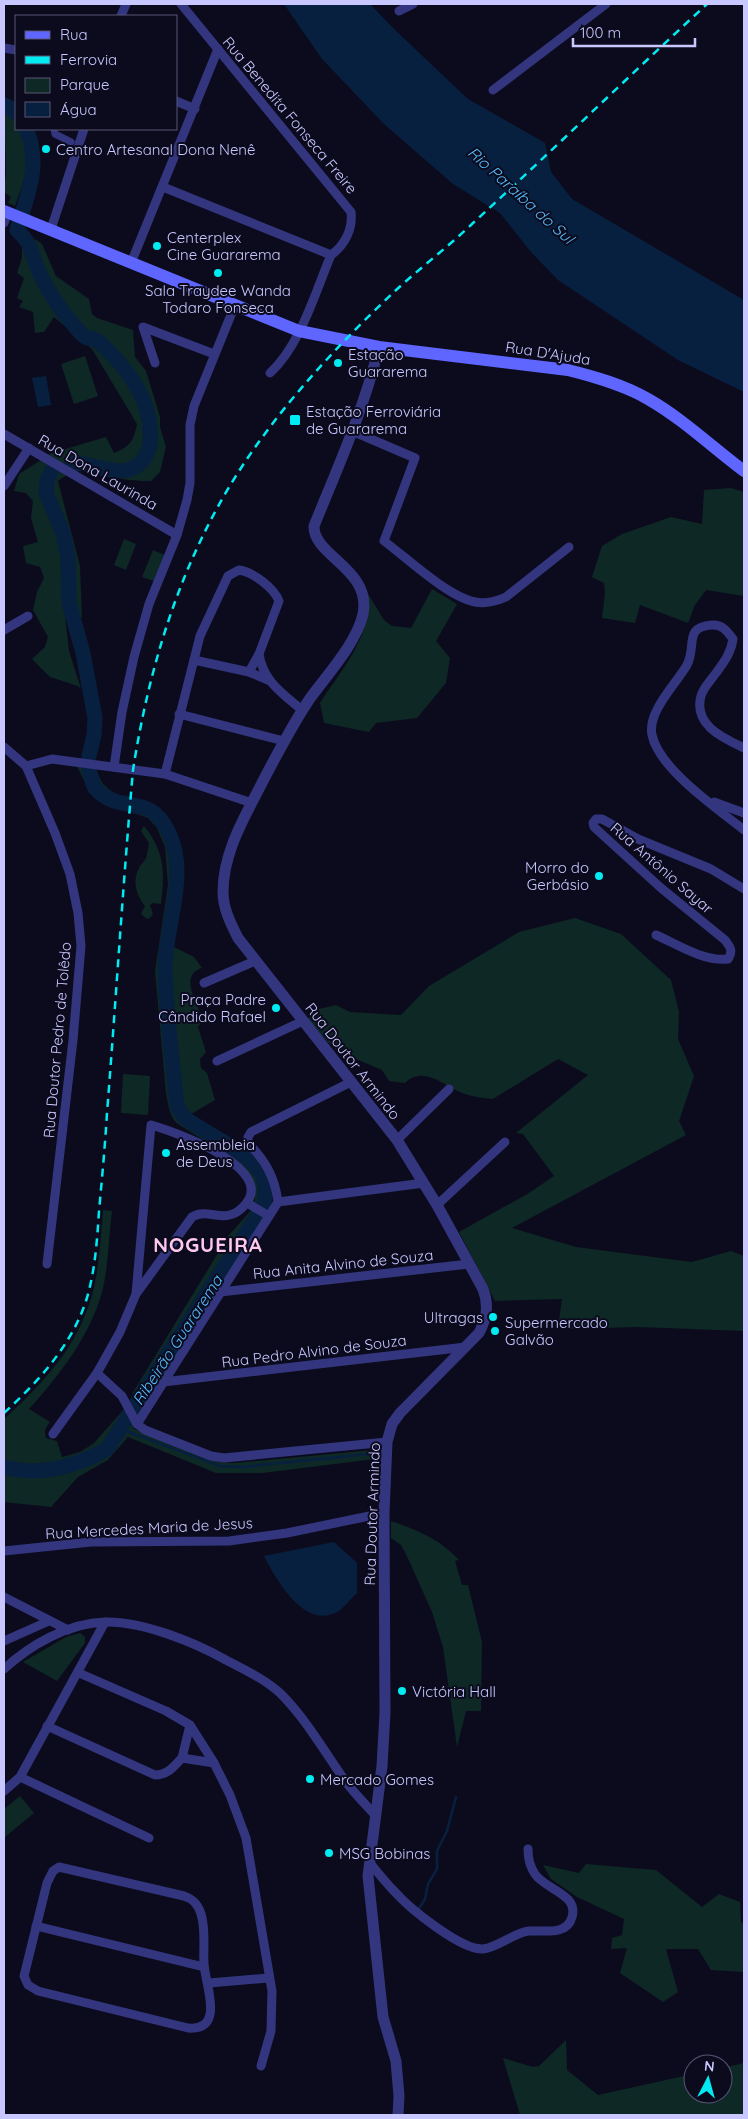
<svg xmlns="http://www.w3.org/2000/svg" width="748" height="2119" viewBox="0 0 748 2119" font-family="Quicksand,sans-serif">
<rect width="100%" height="100%" fill="#0c0b1d"/>
<g fill="#0d2825">
<path d="M4,110L16,121V129H21C33,156 25,179 15,206L8,203L11,197L4,192L6,173Z"/>
<path d="M35,239L42,244L56,276L89,299L92,314L97,318L133,330L135,357L146,371L160,417V427L166,447L160,472L151,481C140,481 130,481 119,478C94,473 81,463 58,481L80,566L82,617L65,616L69,651L81,689L78,686L50,677L32,659L45,647L48,637L33,610L37,592L44,578L40,567L26,563L23,546L38,542L31,518L33,501L26,493L14,491L19,474L52,453L106,437L114,453C131,446 133,441 137,424L92,349L54,317L44,332L35,333L33,312L19,307L23,301L17,298L24,278L17,273L22,258V242L32,243Z"/>
<path d="M85,356L98,396L74,404L61,364Z"/>
<path d="M731,488L744,492V596L706,590L695,605L688,623L640,605L635,623L602,618L605,593L604,583L592,577L602,546L622,534L671,517L702,524L704,490Z"/>
<path d="M124,539L136,544L126,570L114,565Z"/>
<path d="M153,550L165,555L154,581L142,577Z"/>
<path d="M365,589L384,620L392,626L411,628L432,589L457,604L436,641L450,658L446,683L417,718L376,723L369,732L324,723L320,703C338,675 366,643 368,608C369,602 367,595 365,589Z"/>
<path d="M77,766L97,771C101,786 112,794 127,797L126,811C98,803 89,793 77,766Z"/>
<path d="M134,798C146,803 161,810 169,822C193,858 179,908 174,947L194,957L202,968C178,975 198,1005 203,1020L198,1027L206,1052L200,1059L201,1068L207,1073L215,1100L193,1113H189C219,1143 289,1150 267,1210L254,1203C263,1160 213,1149 186,1129C182,1127 177,1124 174,1120C169,1113 168,1102 166,1094L155,971L168,885L165,847L157,828L148,818L133,813Z"/>
<path d="M144,826C165,852 165,873 161,904L153,903L150,905L153,914L150,918L147,919L141,914L145,906C136,895 132,881 139,868C140,865 144,862 146,858C148,854 148,847 149,843L141,831Z"/>
<path d="M575,918L621,934L671,980L679,1012L678,1039L694,1076L679,1121L686,1135L512,1228L576,1247L692,1262L731,1251L744,1256V1331L639,1327L568,1329L559,1320L562,1299L495,1301L459,1232L529,1193L554,1176L523,1134L516,1133L588,1075L558,1059L493,1099C484,1098 474,1097 465,1094C446,1088 424,1064 405,1083L389,1081L382,1070L337,1051L308,1022L310,1011L336,1005L350,1012L401,1015L429,986L519,932Z"/>
<path d="M123,1074L150,1076L148,1115L121,1113Z"/>
<path d="M252,1209L264,1216L140,1409L132,1394L229,1235Z"/>
<path d="M103,1210L112,1211C109,1235 108,1270 102,1292C90,1336 59,1376 29,1409L50,1422C45,1428 44,1431 46,1438L57,1441L62,1457L80,1452L94,1443L124,1409L134,1429L218,1462L234,1463L373,1450L375,1459L263,1473H216L128,1437L108,1460L78,1477L51,1507L4,1502V1419C36,1390 69,1356 85,1315C99,1283 100,1245 103,1210Z"/>
<path d="M391,1521C417,1530 440,1539 459,1560L455,1561L462,1585H468L482,1642L481,1711H466L457,1747L443,1647L432,1612L406,1554L401,1545L391,1538Z"/>
<path d="M80,1633L85,1637V1643L57,1681L23,1662L66,1637Z"/>
<path d="M20,1796L34,1813L5,1837L4,1809Z"/>
<path d="M586,1864L656,1870L702,1907L719,1894L740,1902L741,1922L744,1925V1972L711,1970L698,1949H666L678,1992L663,2002L620,1973L627,1948L611,1949L612,1938L622,1935L624,1919L577,1897L551,1879L543,1865L579,1873Z"/>
<path d="M566,2040L567,2070L598,2095L693,2074V2094H723V2068L744,2063V2115H520L503,2058L533,2067L539,2066Z"/>
</g>
<g fill="#08203f">
<path d="M284,4H370L394,29L468,99L545,143L551,172L572,199L744,300V392L678,360L558,280L531,252L500,213L453,184L384,124L322,59Z"/>
<path d="M46,376L51,405L38,407L32,378Z"/>
<path d="M334,1542L357,1563V1593C350,1599 344,1608 337,1612C304,1630 276,1579 264,1556Z"/>
</g>
<g fill="none" stroke-linecap="round" stroke-linejoin="round">
<g stroke="#08203f" stroke-width="2.5">
<path d="M121,1429L220,1466L243,1467L369,1454"/>
<path d="M418,1910L425,1899L428,1884L437,1869V1851L447,1831L456,1797"/>
</g>
<g stroke="#08203f" stroke-width="15">
<path d="M4,105L13,109L16,113"/>
<path d="M26,129C42,164 27,196 17,230C32,245 29,246 36,265C42,280 51,295 60,308C66,315 78,332 85,337C90,339 95,338 99,342C128,368 154,402 150,443C149,453 142,465 131,469C113,476 91,462 72,463"/>
<path d="M52,470L47,480L46,493L63,533L68,558L69,603L83,653L95,718L94,735L89,756"/>
<path d="M4,1467C41,1477 75,1467 107,1449L264,1205C265,1196 267,1185 263,1177C254,1154 206,1134 185,1118L178,1108L176,1099C172,1056 166,1012 165,969C165,925 189,876 169,833C149,790 119,816 95,788C92,784 91,776 89,770"/>
</g>
<path stroke="#33367f" stroke-width="7" d="M54,129L55,134L71,142"/>
<g stroke="#33367f" stroke-width="9">
<path d="M181,4L351,212C353,229 345,245 331,255C315,293 300,346 270,373"/>
<path d="M399,11L413,4"/>
<path d="M121,16L126,4"/>
<path d="M4,48L16,50"/>
<path d="M493,90L606,4"/>
<path d="M176,101L195,109"/>
<path d="M163,187L331,255"/>
<path d="M4,223L8,212"/>
<path d="M51,229L84,129"/>
<path d="M131,263L218,49"/>
<path d="M155,363L143,327L214,354"/>
<path d="M352,431L415,458L384,541C407,558 448,597 475,602C485,604 497,601 506,597L569,547"/>
<path d="M4,434L177,535"/>
<path d="M4,486L29,448"/>
<path d="M4,630L28,616"/>
<path d="M259,654C263,681 282,693 302,710"/>
<path d="M194,660L249,672L268,680"/>
<path d="M179,714L284,741"/>
<path d="M4,747L26,766L55,833L70,874L78,913L81,946L73,1040L47,1264"/>
<path d="M744,748C723,738 693,725 701,696C703,688 711,680 716,673C724,662 731,653 733,639C727,631 722,624 712,625C683,627 697,646 687,665C676,684 647,712 652,735C659,769 718,809 744,830"/>
<path d="M26,766L52,759L165,774L252,803"/>
<path d="M114,767L122,712L134,657L149,604L177,535L187,500L190,483V425L194,406L235,305"/>
<path d="M165,774L200,636L228,576L239,570C253,572 274,588 279,601L259,654L249,672"/>
<path d="M714,802L744,813"/>
<path d="M656,935C677,944 704,962 728,959C733,951 731,948 725,940L661,888L594,827L593,823L596,819H602L638,839L711,869L744,889"/>
<path d="M204,983L255,961"/>
<path d="M217,1061L303,1021"/>
<path d="M397,1140L449,1089"/>
<path d="M278,1202L424,1183"/>
<path d="M247,1203L269,1216"/>
<path d="M437,1205L505,1142"/>
<path d="M220,1292L469,1264"/>
<path d="M97,1373L122,1396L137,1424L145,1430L211,1456L224,1458L387,1442"/>
<path d="M163,1382L466,1347"/>
<path d="M137,1424L278,1202C275,1178 266,1161 248,1143V1137L251,1132L351,1082"/>
<path d="M53,1434L97,1373L120,1332L136,1294L151,1125C176,1132 283,1170 242,1208C224,1225 209,1207 192,1217L136,1294"/>
<path d="M4,1551L91,1542L229,1541L287,1533L384,1513"/>
<path d="M4,1597L68,1630"/>
<path d="M4,1641L49,1621"/>
<path d="M4,1669C30,1645 68,1623 105,1622C142,1621 194,1642 226,1660C245,1670 265,1679 281,1694C307,1720 325,1753 346,1782C355,1794 366,1805 376,1816"/>
<path d="M79,1673L166,1711L190,1725L214,1763L230,1795L246,1838L272,1991L271,2031L261,2066"/>
<path d="M47,1726L155,1775C168,1775 173,1767 182,1758L214,1763"/>
<path d="M182,1758L190,1725"/>
<path d="M20,1777L149,1838"/>
<path d="M4,1791L20,1777L105,1622"/>
<path d="M370,1863C378,1873 386,1883 395,1892C410,1909 461,1950 483,1949C499,1947 513,1933 529,1931C544,1930 567,1936 572,1917C579,1894 544,1889 535,1874C530,1867 528,1858 528,1849"/>
<path d="M59,1867L184,1896C193,1899 198,1904 201,1914C206,1929 203,1948 204,1964C205,1984 226,2031 188,2028L38,1991L28,1985L24,1976L47,1883L53,1871Z"/>
<path d="M36,1926L204,1967"/>
<path d="M209,1983L268,1978"/>
</g>
<path stroke="#33367f" stroke-width="11" d="M379,347C364,409 338,467 314,526C313,556 372,569 363,614C357,642 328,674 311,697C293,723 279,751 264,779C246,815 223,851 223,892C223,909 231,924 238,938L397,1140L437,1205L483,1289C489,1305 487,1318 479,1333L400,1413L392,1424L387,1442L384,1513L385,1713L382,1766L368,1876L383,2017L396,2061L399,2096L398,2115"/>
<path stroke="#5e66ff" stroke-width="12" d="M4,211L299,331L379,347L568,370C596,377 624,385 648,399C683,419 712,447 744,471"/>
<path stroke="#00ecf2" stroke-width="2.5" stroke-dasharray="8 6" stroke-linecap="butt" d="M4,1413C38,1382 71,1346 86,1301C95,1272 97,1242 99,1211C102,1179 105,1146 107,1113C116,999 123,884 133,770C147,680 172,592 215,512C259,429 327,355 395,291C420,268 448,247 473,223C552,151 629,76 707,4"/>
</g>
<g fill="#00ecf2" stroke="#0c0b1d" stroke-width="2">
<circle cx="46" cy="149" r="5"/>
<circle cx="157" cy="246" r="5"/>
<circle cx="218" cy="273" r="5"/>
<circle cx="338" cy="363" r="5"/>
<rect x="289" y="414" width="12" height="12" rx="2.5"/>
<circle cx="599" cy="876" r="5"/>
<circle cx="276" cy="1008" r="5"/>
<circle cx="166" cy="1153" r="5"/>
<circle cx="493" cy="1317" r="5"/>
<circle cx="495" cy="1331" r="5"/>
<circle cx="402" cy="1691" r="5"/>
<circle cx="310" cy="1779" r="5"/>
<circle cx="329" cy="1853" r="5"/>
</g>
<g text-anchor="middle" dominant-baseline="central" stroke-width="4" stroke-linejoin="round" paint-order="stroke">
<g font-size="15" fill="#c9c7ff" stroke="#0c0b1d">
<text transform="translate(290 115) rotate(50)">Rua Benedita Fonseca Freire</text>
<text transform="translate(548 353) rotate(9)">Rua D'Ajuda</text>
<text transform="translate(98 472) rotate(30)">Rua Dona Laurinda</text>
<text transform="translate(662 868) rotate(41)">Rua Antônio Sayar</text>
<text transform="translate(57 1040) rotate(-85)">Rua Doutor Pedro de Tolêdo</text>
<text transform="translate(353 1061) rotate(52)">Rua Doutor Armindo</text>
<text transform="translate(343 1264) rotate(-6)">Rua Anita Alvino de Souza</text>
<text transform="translate(314 1351) rotate(-7)">Rua Pedro Alvino de Souza</text>
<text transform="translate(372 1514) rotate(-88)">Rua Doutor Armindo</text>
<text transform="translate(149 1528) rotate(-3)">Rua Mercedes Maria de Jesus</text>
</g>
<g font-size="15" fill="#c9c7ff" stroke="#0c0b1d" text-anchor="start">
<text x="56" y="149">Centro Artesanal Dona Nenê</text>
<text x="167" y="237">Centerplex<tspan x="167" dy="17">Cine Guararema</tspan></text>
<text x="218" y="290" text-anchor="middle">Sala Traydee Wanda<tspan x="218" dy="17">Todaro Fonseca</tspan></text>
<text x="348" y="354">Estação<tspan x="348" dy="17">Guararema</tspan></text>
<text x="306" y="411">Estação Ferroviária<tspan x="306" dy="17">de Guararema</tspan></text>
<text x="589" y="867" text-anchor="end">Morro do<tspan x="589" dy="17">Gerbásio</tspan></text>
<text x="266" y="999" text-anchor="end">Praça Padre<tspan x="266" dy="17">Cândido Rafael</tspan></text>
<text x="176" y="1144">Assembleia<tspan x="176" dy="17">de Deus</tspan></text>
<text x="483" y="1317" text-anchor="end">Ultragas</text>
<text x="505" y="1322">Supermercado<tspan x="505" dy="17">Galvão</tspan></text>
<text x="412" y="1691">Victória Hall</text>
<text x="320" y="1779">Mercado Gomes</text>
<text x="339" y="1853">MSG Bobinas</text>
</g>
<g font-size="16" font-style="italic" fill="#55bdff" stroke="#0c0b1d">
<text transform="translate(521 195) rotate(42)">Rio Paraíba do Sul</text>
<text transform="translate(177 1340) rotate(-57)">Ribeirão Guararema</text>
</g>
<g font-size="20" font-weight="bold" letter-spacing="1" fill="#ffc9ef" stroke="#0c0b1d">
<text x="208" y="1244">NOGUEIRA</text>
</g>
</g>
<rect width="748" height="2119" fill="none" stroke="#c9c7ff" stroke-width="10"/>
<rect x="15" y="15" width="162" height="115" fill="#0c0b1d" stroke="#585677"/>
<rect x="25" y="31" width="25" height="8" fill="#5e66ff" stroke="#585677"/>
<text x="60" y="40" font-size="15" fill="#c9c7ff">Rua</text>
<rect x="25" y="56" width="25" height="8" fill="#00ecf2" stroke="#585677"/>
<text x="60" y="65" font-size="15" fill="#c9c7ff">Ferrovia</text>
<rect x="25" y="78" width="25" height="15" fill="#0d2825" stroke="#585677"/>
<text x="60" y="90" font-size="15" fill="#c9c7ff">Parque</text>
<rect x="25" y="102" width="25" height="15" fill="#08203f" stroke="#585677"/>
<text x="60" y="115" font-size="15" fill="#c9c7ff">Água</text>
<g transform="translate(708 2079) rotate(6)"><circle r="24" fill="#0c0b1d" stroke="#585677"/>
<path d="M0-4L9 19L0 12L-9 19Z" fill="#00ecf2"/>
<text y="-8" font-size="14" font-weight="bold" text-anchor="middle" fill="#c9c7ff">N</text>
</g>
<path d="M573 38v8h122v-8" fill="none" stroke="#c9c7ff" stroke-width="2.5"/>
<text x="580" y="38" font-size="15" fill="#c9c7ff" stroke="#0c0b1d" stroke-width="4" paint-order="stroke">100 m</text>
</svg>
